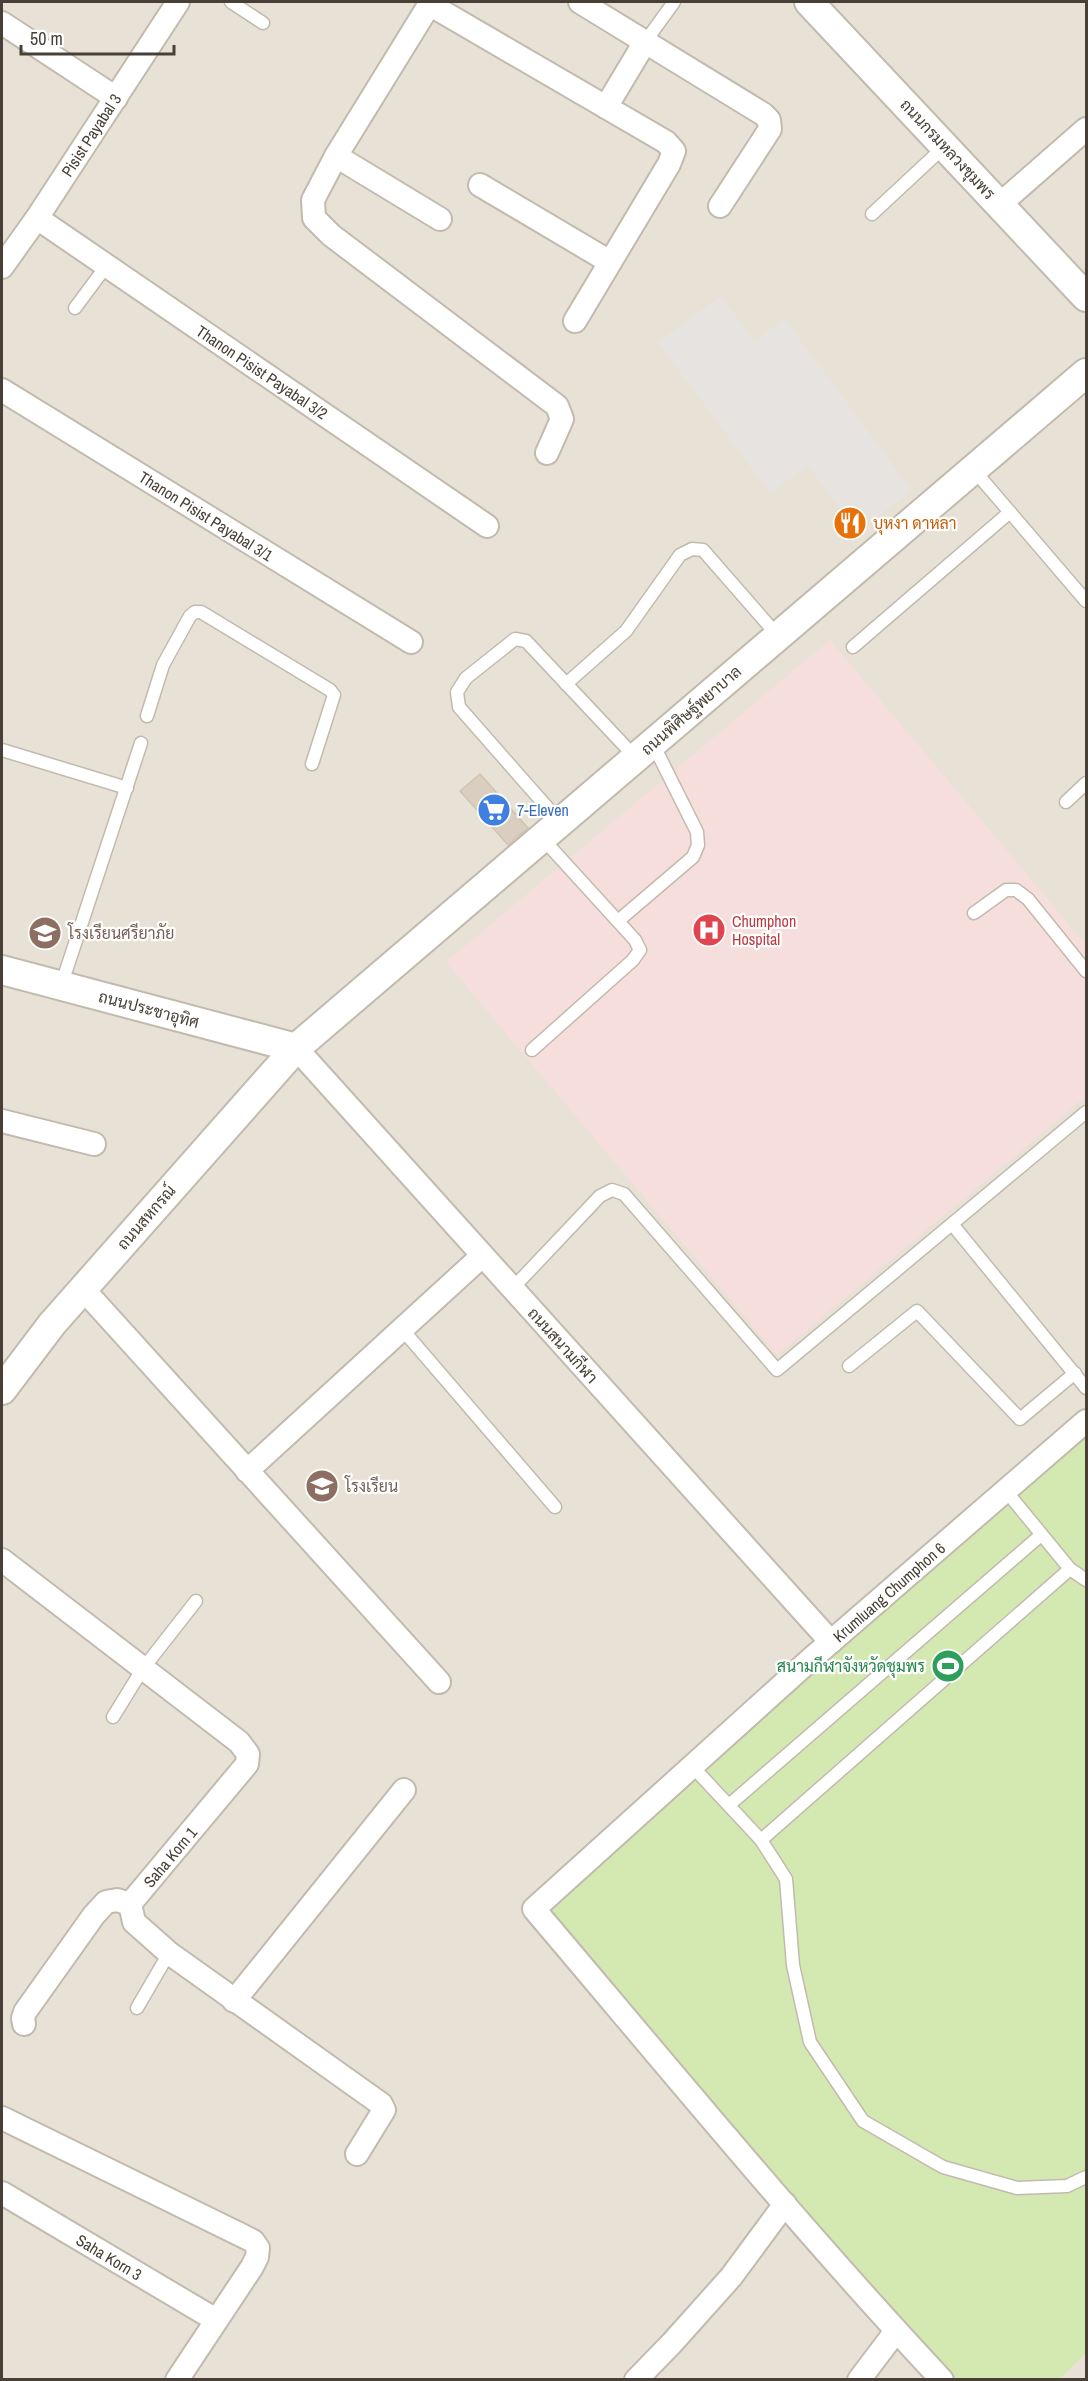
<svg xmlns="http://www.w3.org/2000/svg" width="1088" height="2381" viewBox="0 0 1088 2381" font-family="'Archivo Narrow',Sarabun,sans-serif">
<rect width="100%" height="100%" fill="#f4f0e8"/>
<rect fill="#e8e2d6" x="2" y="2" width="1084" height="2377"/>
<path fill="#f5dedc" d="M830,640L1086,945V1096L777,1355L446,962Z"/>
<path fill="#d3e9b1" d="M1086,1423V2353L1059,2379H945L534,1909Z"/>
<path fill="#e6e3e0" d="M721,296L754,341L785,319L912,491L857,531L808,465L770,493L658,342Z"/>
<path fill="#d9cec0" stroke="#d1c3b1" stroke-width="1.5" d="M480,774L528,828L508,845L460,791Z"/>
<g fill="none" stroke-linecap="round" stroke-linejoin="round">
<g stroke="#c3baae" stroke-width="15">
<g id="service">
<path d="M231,2L263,23"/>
<path d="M645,42L674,2"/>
<path d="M872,214L945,146"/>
<path d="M75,308L107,265"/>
<path d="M973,469L1086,601"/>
<path d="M853,647L1010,512"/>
<path d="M566,684L626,631L680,555L692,549L703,550L778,636"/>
<path d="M147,716L163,665L190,616L195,612H201L330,690L334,695L312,764"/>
<path d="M2,750L127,788"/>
<path d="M1066,802L1086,783"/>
<path d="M560,822L459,707L457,692L466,678L515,639L526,641L636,758"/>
<path d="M974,913L1006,890H1016L1028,899L1086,971"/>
<path d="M618,921L693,857L698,845L697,832L653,744"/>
<path d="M61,986L141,743"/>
<path d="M532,1050L633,960L640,950L635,940L542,838"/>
<path d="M952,1224L1086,1388"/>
<path d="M512,1289L600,1196L612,1190L624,1194L777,1370L1086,1112"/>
<path d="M402,1329L555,1507"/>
<path d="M849,1366L917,1311L1020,1419L1075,1373"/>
<path d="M1006,1491L1070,1569L1086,1580"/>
<path d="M113,1717L142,1670L196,1601"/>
<path d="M692,1766L761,1840L786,1879L793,1965L810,2042L863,2121L943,2167L1017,2188L1067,2186L1086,2177"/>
<path d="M729,1805L1041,1535"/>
<path d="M761,1840L1070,1569"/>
<path d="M137,2008L169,1953"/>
</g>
</g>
<g stroke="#c3baae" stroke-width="26">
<g id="minor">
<path d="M431,2L336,156L313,200L314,218L331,235L557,406L562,419L547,453"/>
<path d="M580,2L763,114L769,120L770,129L720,206"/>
<path d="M429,4L666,142L674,151L669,164L575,321"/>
<path d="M2,23L116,98"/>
<path d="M606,107L645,42"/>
<path d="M336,156L440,219"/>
<path d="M480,185L610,262"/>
<path d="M999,205L1086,129"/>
<path d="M37,218L487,526"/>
<path d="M2,267L37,218L178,2"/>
<path d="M2,390L411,642"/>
<path d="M296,1048L831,1642"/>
<path d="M2,1121L94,1144"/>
<path d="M83,1289L439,1682"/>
<path d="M247,1471L482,1256"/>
<path d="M2,1560L239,1742L248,1754L247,1764L130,1904L134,1922L169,1953L381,2104L384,2110L357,2154"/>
<path d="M234,2001L404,1790"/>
<path d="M24,2024L23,2018L25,2012L94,1915L106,1902L117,1900L130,1904"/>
<path d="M2,2118L243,2236L253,2241L258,2248L257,2257L252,2267L177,2380"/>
<path d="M2,2193L216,2320"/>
<path d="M636,2380L672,2343L731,2277L785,2204"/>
<path d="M859,2380L896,2331"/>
<path d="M942,2380C800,2228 668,2067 534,1909L811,1659L1086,1421"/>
</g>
</g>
<g stroke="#c3baae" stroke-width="32">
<g id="tertiary">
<path d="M809,2L1086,297"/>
<path d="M2,970L296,1048"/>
<path d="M2,1390L52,1324L296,1048L1086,373"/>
</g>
</g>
<use href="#service" stroke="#fff" stroke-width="12"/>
<use href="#minor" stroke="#fff" stroke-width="22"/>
<use href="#tertiary" stroke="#fff" stroke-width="28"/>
</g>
<defs>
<g id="restaurant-disc" transform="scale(1.725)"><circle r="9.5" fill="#e8710a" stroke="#fff"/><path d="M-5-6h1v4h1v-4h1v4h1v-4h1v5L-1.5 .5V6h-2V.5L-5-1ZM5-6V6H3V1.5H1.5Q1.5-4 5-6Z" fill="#fff"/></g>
<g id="supermarket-disc" transform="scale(1.725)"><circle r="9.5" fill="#3f7fe0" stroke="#fff"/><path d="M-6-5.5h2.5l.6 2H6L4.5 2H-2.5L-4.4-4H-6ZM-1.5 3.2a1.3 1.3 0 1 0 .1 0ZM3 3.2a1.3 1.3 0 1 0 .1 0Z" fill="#fff"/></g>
<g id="hospital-disc" transform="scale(1.725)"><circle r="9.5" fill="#e0444e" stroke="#fff"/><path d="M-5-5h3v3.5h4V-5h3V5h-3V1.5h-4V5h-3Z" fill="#fff"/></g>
<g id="school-disc" transform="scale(1.725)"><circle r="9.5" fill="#8d6e63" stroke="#fff"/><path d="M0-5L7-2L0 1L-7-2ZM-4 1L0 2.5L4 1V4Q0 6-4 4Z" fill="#fff"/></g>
<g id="stadium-disc" transform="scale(1.725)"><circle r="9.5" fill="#2e9e5b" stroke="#fff"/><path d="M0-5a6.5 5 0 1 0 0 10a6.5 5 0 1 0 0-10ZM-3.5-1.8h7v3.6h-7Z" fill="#fff"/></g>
</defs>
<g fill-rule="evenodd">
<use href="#restaurant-disc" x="850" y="523"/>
<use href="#supermarket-disc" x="494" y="810"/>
<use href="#hospital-disc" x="709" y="930"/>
<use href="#school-disc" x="45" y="933"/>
<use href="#school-disc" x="322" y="1486"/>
<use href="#stadium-disc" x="948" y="1666"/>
</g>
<g text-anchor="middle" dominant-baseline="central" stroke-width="4.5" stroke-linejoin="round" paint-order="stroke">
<g font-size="16" fill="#484037" stroke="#fff">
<text transform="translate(91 135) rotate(-57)">Pisist Payabal 3</text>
<text transform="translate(948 149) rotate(47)">ถนนกรมหลวงชุมพร</text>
<text transform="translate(262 372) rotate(34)">Thanon Pisist Payabal 3/2</text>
<text transform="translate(206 516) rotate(32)">Thanon Pisist Payabal 3/1</text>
<text transform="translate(691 710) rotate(-41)">ถนนพิศิษฐ์พยาบาล</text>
<text transform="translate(149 1009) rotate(15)">ถนนประชาอุทิศ</text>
<text transform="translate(146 1217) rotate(-49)">ถนนสหกรณ์</text>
<text transform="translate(563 1345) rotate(48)">ถนนสนามกีฬา</text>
<text transform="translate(889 1592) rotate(-41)">Krumluang Chumphon 6</text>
<text transform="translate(170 1857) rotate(-50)">Saha Korn 1</text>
<text transform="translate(109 2257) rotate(31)">Saha Korn 3</text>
</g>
<g font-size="16" fill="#c56008" stroke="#fff" text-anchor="start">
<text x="873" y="523">บุหงา ดาหลา</text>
</g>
<g font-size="16" fill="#366cbe" stroke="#fff" text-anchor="start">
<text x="517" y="810">7-Eleven</text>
</g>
<g font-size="16" fill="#be3a42" stroke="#fff" text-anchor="start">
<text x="732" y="921">Chumphon<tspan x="732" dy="18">Hospital</tspan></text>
</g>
<g font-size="16" fill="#785e54" stroke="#fff" text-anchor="start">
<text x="68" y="933">โรงเรียนศรียาภัย</text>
<text x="345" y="1486">โรงเรียน</text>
</g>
<g font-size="16" fill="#27864d" stroke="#fff" text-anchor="end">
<text x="925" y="1666">สนามกีฬาจังหวัดชุมพร</text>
</g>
</g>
<rect width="1088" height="2381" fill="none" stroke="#484037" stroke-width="6"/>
<path d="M21 45v9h153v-9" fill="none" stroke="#484037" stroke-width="3"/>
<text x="30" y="45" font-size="18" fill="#484037" stroke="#ffffff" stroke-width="4.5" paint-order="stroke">50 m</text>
</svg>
